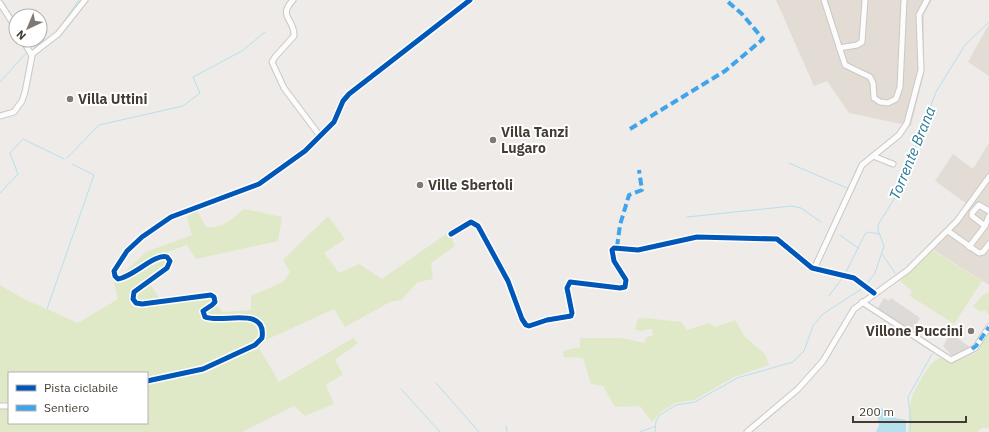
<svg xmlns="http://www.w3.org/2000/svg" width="989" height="432" viewBox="0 0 989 432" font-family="'IBM Plex Sans',sans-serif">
<rect width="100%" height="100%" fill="#eeebe8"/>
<g fill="#e3dcd5">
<path d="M776,0H932L924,14V74L911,126L849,113L827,81L814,86Z"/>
<path d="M989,24V76L968,62Z"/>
<path d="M989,143V285L927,246L955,219L967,204L935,181L953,154L973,169Z"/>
</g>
<g fill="#e0e9c7" fill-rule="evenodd">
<path d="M244,209L282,217L278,241L196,259L187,245L167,252L175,261L170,270L150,284L160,299L208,297L223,312L251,310V296L283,282L290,272L283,260L328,216L345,239L324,253L339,273L359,264L382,279L449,232L455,246L431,263L433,279L418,282L401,300L390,302L345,327L334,309L266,340L259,348L279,382L353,338L358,343L335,360L343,374L326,385L334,404L305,416L294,406L242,432H0V285L22,298L78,323L118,299L114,282L146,252L192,235L187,218L190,212L197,210L206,227C223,229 232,219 244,209ZM9,373H147V423H9Z"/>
<path d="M932,250L982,281L954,324L910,296L912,291L900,281Z"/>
<path d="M989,292V315L985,310L980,312L973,306L983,295Z"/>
<path d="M646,318L681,322L687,330L709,323L716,327L735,320L745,337L765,354L769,365L734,377L694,400L675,403L661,412L652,422L640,406L615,407L603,386L591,384L583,358L564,357L563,351L580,347V338H622L645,343V338L653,335L652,329L640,331L635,329L638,319Z"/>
<path d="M989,331V428H981L978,432H908C909,421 908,411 911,401C913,391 931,359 940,358L951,363L977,352Z"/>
</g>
<g fill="#dedad8">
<path d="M884,298L889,301L891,298L920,318L911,333L877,309Z"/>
<path d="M951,333L971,348L952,356L943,346Z"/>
</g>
<path fill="#b7e0ee" d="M882,408L896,418L906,420V432H876L879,425L877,414Z"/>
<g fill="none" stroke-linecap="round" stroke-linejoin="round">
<g stroke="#b7e0ee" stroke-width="1">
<path d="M63,23L79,0"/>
<path d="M34,47L45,40"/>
<path d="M0,82L27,52"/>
<path d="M67,158L99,125L183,106L200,93L193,77L242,51L265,32"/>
<path d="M789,163L849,189"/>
<path d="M0,193L18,174L10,153L23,139L64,159"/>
<path d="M687,217L792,206L801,208L821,222"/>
<path d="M840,235L858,248"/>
<path d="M882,254L895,273"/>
<path d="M846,272L865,234L869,232L879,234"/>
<path d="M866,285L875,273L884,246L878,230V225L899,191L936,92L965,45L989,22"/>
<path d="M829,296L843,277"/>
<path d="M47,309L94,175L72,164"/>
<path d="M436,383L479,432"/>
<path d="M401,389L440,432"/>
<path d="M506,426L507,432"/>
<path d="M640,432L656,426"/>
<path d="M655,432L656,421L660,415L676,405L695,402L737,378L793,362L804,351L813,326L823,314L863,288"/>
<path d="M910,432L911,421L908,397L932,354"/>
</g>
<g stroke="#cbc7c4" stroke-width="7">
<g id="minor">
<path d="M293,0C277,17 295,19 294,36L275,57L272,62L284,88L320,136"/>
<path d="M824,0L845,65L870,77L873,83L874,98L880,102L888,103L896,99L900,87L904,0"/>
<path d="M0,3L16,28"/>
<path d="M839,48L857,45L862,42L865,0"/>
<path d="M32,54L58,34L85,0"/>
<path d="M0,116L14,112L22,101L25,92L32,56L23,40"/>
<path d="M873,156L893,164"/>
<path d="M985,226L972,216V213L979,205L989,211"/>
<path d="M948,231L979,253L983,252L989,244"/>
<path d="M451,234L471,222L478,226L508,281L522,319L526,325L529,326L547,320L571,316L572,313L567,288L570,282L620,288L625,287L626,280L614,261L612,250L614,248L638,250L697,237L777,239L812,268L854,278L874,293"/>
<path d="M969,247L985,226L989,216"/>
<path d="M814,269L862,165L899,135L907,123L921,70L919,15L927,0"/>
<path d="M862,302L951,360L975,348L989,327"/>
<path d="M147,381L203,369L255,345L262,338C267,305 222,324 205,317L203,311L212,305L215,302L214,297L211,295L142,304L136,303L133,299L134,292L167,268L170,261L167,257C155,253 133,277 118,279L115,276L114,271L127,251L142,237L171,217L259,184L305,151L334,122L343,101L349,94L470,0"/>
<path d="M0,406H9"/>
<path d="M747,432L798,389L823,361L854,309L908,270L957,221L989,177"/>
</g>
</g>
<use href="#minor" stroke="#fcfcfc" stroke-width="5"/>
<g stroke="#3fa4eb" stroke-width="4" stroke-dasharray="8 4" stroke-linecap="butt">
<path d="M630,129L725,71L763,39L742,14L726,0"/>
<path d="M617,247L620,225L629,195L642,190L639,170"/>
<path d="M972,349L976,346L989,327"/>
</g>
<g stroke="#fff" stroke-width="8">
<g id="cycleway">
<path d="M451,234L471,222L478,226L508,281L522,319L526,325L529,326L547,320L571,316L572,313L567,288L570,282L620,288L625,287L626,280L614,261L612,250L614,248L638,250L697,237L777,239L812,268L854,278L874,293"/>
<path d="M147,381L203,369L255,345L262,338C267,305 222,324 205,317L203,311L212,305L215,302L214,297L211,295L142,304L136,303L133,299L134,292L167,268L170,261L167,257C155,253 133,277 118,279L115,276L114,271L127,251L142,237L171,217L259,184L305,151L334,122L343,101L349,94L470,0"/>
</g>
</g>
<use href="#cycleway" stroke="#0057b8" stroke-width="5"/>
</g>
<g fill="#807973" stroke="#fff" stroke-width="1.5">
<circle cx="70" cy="99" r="4"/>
<circle cx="493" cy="140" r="4"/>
<circle cx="420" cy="185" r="4"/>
<circle cx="971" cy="331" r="4"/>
</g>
<g text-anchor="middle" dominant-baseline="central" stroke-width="4" stroke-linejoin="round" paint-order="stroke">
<g font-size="14" font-weight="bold" fill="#443c34" stroke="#fff" text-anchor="start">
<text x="78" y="99">Villa Uttini</text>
<text x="501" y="132">Villa Tanzi<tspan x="501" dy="16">Lugaro</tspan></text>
<text x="428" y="185">Ville Sbertoli</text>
<text x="963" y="331" text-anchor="end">Villone Puccini</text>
</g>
<g font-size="15" font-style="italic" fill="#2a7a98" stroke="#fff">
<text transform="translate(912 153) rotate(-68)">Torrente Brana</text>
</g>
</g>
<rect x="8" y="372" width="140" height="52" fill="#ffffff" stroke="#b4b1ae"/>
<rect x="16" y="385" width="20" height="6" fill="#0057b8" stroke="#b4b1ae"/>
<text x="44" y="392" font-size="12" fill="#443c34">Pista ciclabile</text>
<rect x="16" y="405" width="20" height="6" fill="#3fa4eb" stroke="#b4b1ae"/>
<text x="44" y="412" font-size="12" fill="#443c34">Sentiero</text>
<g transform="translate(28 28) rotate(224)"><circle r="19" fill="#ffffff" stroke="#b4b1ae"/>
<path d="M0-3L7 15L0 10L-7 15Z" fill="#807973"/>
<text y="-6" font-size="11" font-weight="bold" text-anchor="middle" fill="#443c34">N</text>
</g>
<path d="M853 416v6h113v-6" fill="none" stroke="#443c34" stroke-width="2"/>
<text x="859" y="416" font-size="12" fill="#443c34" stroke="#ffffff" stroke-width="3" paint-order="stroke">200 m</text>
</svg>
